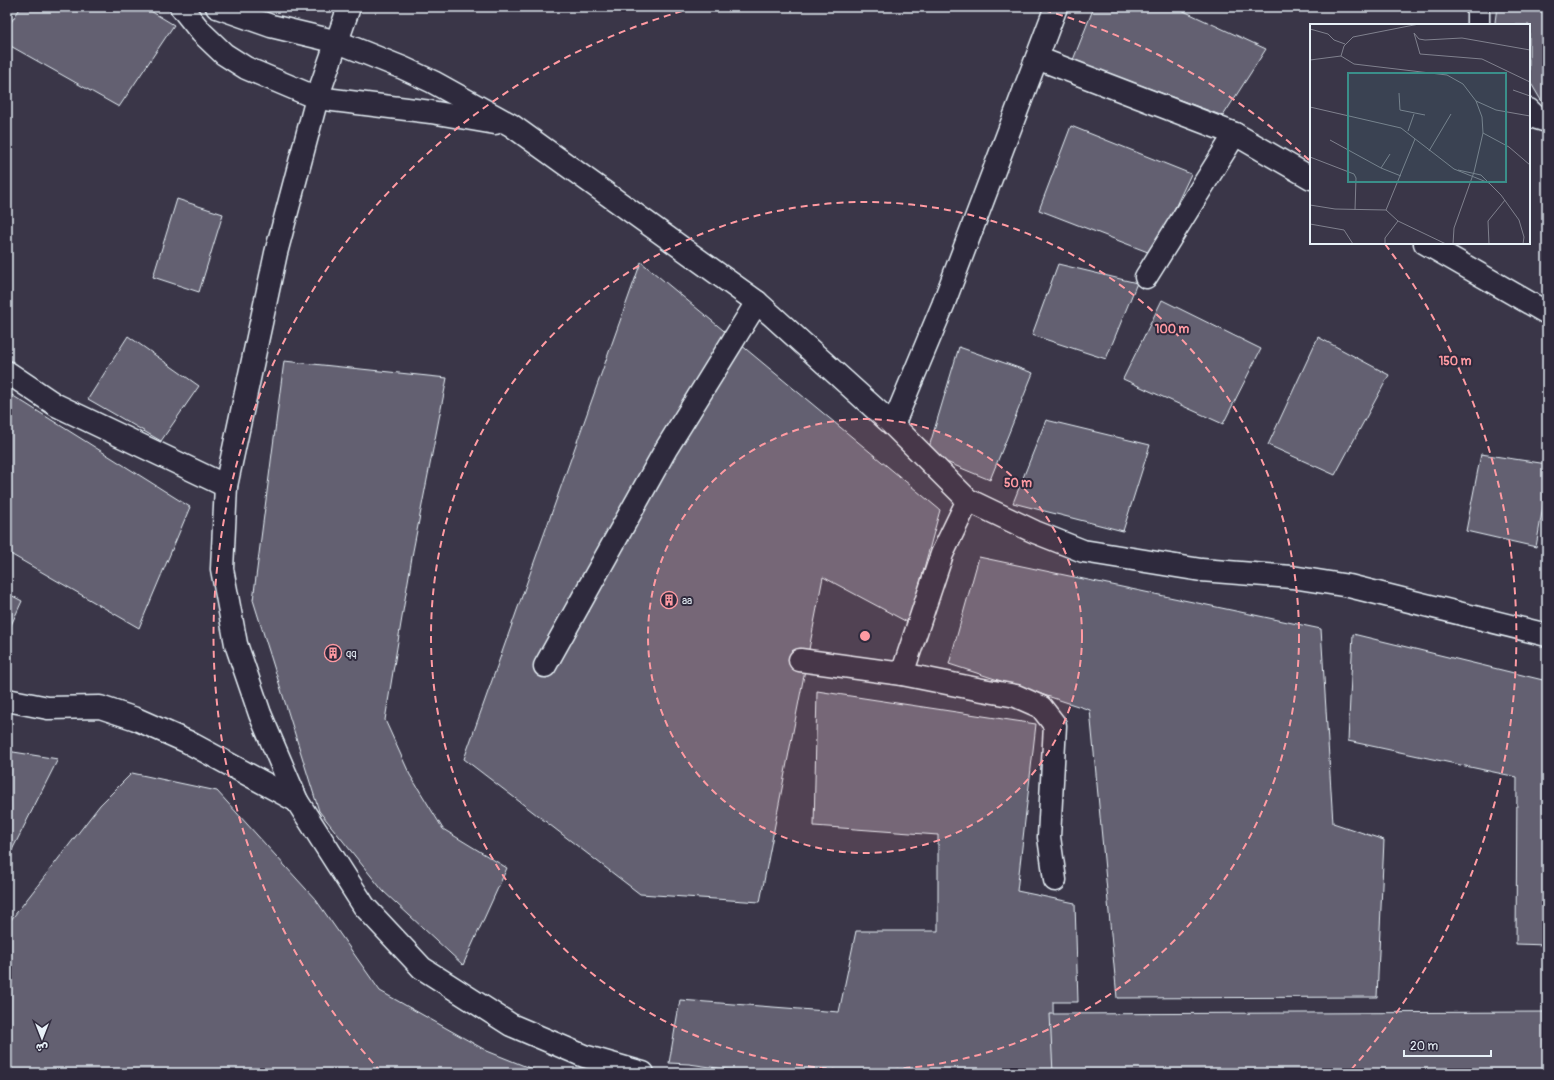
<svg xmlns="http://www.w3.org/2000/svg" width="1554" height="1080" viewBox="0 0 1554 1080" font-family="Pangolin,'Playpen Sans Arabic',sans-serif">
<rect width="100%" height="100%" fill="#3a3648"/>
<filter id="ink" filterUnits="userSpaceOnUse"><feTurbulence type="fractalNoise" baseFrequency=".025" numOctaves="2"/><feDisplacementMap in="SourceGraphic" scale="8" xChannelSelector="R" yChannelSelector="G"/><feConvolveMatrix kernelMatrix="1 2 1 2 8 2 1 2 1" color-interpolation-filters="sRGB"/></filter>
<g filter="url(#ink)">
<g fill="#636171" stroke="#e8f1f8">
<path d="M21,7H144L174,25L119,107L7,44V28Z"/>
<path d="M1094,7H1175L1266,49L1223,116L1073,60Z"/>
<path d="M1497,7H1547V108L1545,107L1529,80V25H1497L1495,22Z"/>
<path d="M1071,126L1191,174L1153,254L1039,210Z"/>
<path d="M177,199L223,214L199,292L153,277Z"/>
<path d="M641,262L940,510L909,623L823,577L760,902L640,894L464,759Z"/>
<path d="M1058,264L1137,283L1106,359L1032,335Z"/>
<path d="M1162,300L1261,349L1223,424L1123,379Z"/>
<path d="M128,336L199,386L161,441L88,399Z"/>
<path d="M1318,337L1389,375L1335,475L1268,445Z"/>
<path d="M959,347L1033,373L990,480L927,454Z"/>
<path d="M284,361L447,378L413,551L385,720L410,775L443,829L507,868L463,965L383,891L319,811L253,600Z"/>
<path d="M7,392L190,507L139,628L7,552Z"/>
<path d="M1046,420L1150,445L1123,531L1013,503Z"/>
<path d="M1481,454L1547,464V483L1536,547L1466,531Z"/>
<path d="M979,557L1321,629L1333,823L1384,840L1377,997L1117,998L1090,710L949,664Z"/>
<path d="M7,593L22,601L7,634Z"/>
<path d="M1353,634L1547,681V945L1516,944L1517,777L1348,741Z"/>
<path d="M817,691L1036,724L1017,891L1075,903L1078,1002H1053L1054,1073H754L689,1064L669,1063L680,1000L839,1012L856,931H938V835L814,826Z"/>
<path d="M7,751L58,759L7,860Z"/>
<path d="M132,773L217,791L316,900L380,991L487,1051L542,1073H7V925L100,805Z"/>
<path d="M1547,1012V1073H1053L1050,1014Z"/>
</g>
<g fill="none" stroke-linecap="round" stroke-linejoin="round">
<g stroke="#e8f1f8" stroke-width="25">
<g id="minor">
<path d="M1478,7V25"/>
<path d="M1037,58L1235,134L1311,178"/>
<path d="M1529,110L1537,118L1547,121"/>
<path d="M1425,243L1547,313"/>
<path d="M1146,277L1235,134"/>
<path d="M7,372L56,405L226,486"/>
<path d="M893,425L943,305L1056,7"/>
<path d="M800,660L902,674L977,689L1016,696L1041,707L1055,725L1049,837L1055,880"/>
<path d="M545,666L666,449L757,302"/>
<path d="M902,674L942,554L968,500"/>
<path d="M7,700L48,708L100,707L136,719L188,742L297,801"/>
</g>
</g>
<g stroke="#e8f1f8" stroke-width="25">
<g id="tertiary">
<path d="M181,7L201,32L224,54L246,68L317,98L431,112L495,123"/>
<path d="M217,7L271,26L338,42L403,68L433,82L511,125L757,302L893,425L968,500L1035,532L1083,551L1201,570L1292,577L1349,586L1547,635"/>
<path d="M349,7L317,98L276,253L226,486L222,569L236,644L260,714L297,801L364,906L422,968L511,1025L584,1056L643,1073"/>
</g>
</g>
<use href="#minor" stroke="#2f2a3d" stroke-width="22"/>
<use href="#tertiary" stroke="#2f2a3d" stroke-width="22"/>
</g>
</g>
<circle cx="865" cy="636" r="217" fill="#ff9aa2" fill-opacity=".12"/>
<g fill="none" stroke="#ff9aa2" stroke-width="2" stroke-dasharray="7 5">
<circle cx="865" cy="636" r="217"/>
<circle cx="865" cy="636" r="434"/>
<path d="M381 1072A651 651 0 0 1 697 7M1033 7A651 651 0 0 1 1309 160M1385 244A651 651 0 0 1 1349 1072"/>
</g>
<defs>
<g id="building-ring" transform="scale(0.9)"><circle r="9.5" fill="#2f2a3d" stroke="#ff9aa2" stroke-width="1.5"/><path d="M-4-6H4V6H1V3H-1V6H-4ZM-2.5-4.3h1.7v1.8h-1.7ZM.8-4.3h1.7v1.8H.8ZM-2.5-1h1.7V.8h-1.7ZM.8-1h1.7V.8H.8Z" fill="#ff9aa2"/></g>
</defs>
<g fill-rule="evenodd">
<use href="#building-ring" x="669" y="600"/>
<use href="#building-ring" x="333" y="653"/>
</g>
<g text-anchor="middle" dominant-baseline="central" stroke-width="4" stroke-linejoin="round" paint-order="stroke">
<g font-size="11" fill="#e8f1f8" stroke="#2f2a3d" text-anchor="start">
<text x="682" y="600">aa</text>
<text x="346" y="653">qq</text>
</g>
</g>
<g transform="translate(1310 24)">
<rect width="220" height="220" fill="#3a3648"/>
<path fill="none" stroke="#80818e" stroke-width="1" d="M109,0L43,13L34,22L31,32L44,40L137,51L153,60L166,77L172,93L173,109L164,148L144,204L143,220M0,5L18,10L24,16L35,20M104,9L110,30L172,35L220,58M104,9L109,15L115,16L152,14L220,26M0,36L31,32M203,66L220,72M89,69L90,86L115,91M166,77L186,86L220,92M0,83L91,104L144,145L179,159M98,107L104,90M173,109L199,123L220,141M20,116L71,144L91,152M119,127L141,90M0,133L44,150L46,154L45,186M71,144L80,130M148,146L171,151L191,171L209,196L214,213L213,220M0,181L25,185L76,186L105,115M76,186L88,197L136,220M0,200L34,206L43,220M75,220V214L88,197M179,220L178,197L195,176"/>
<path fill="#3a8f8a" fill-opacity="0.15" stroke="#3a8f8a" stroke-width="2" d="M38,49H196V158H38Z"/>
<rect width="220" height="220" fill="none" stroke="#e8f1f8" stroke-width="2"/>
</g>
<circle cx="865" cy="636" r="6" fill="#ff9aa2" stroke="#2f2a3d" stroke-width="2"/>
<g font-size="12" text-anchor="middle" font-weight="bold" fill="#ff9aa2" stroke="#2f2a3d" stroke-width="4" stroke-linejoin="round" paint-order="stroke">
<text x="1172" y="333">100 m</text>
<text x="1455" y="365">150 m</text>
<text x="1018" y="487">50 m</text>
</g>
<rect width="1554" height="1080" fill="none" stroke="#2f2a3d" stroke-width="24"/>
<rect x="12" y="12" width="1530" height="1056" fill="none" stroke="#e8f1f8" stroke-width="1.5" filter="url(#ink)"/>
<g transform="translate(42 1038) rotate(180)" stroke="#2f2a3d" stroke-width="3" paint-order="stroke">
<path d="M0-3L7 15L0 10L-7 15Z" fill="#e8f1f8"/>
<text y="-6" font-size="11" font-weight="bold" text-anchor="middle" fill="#e8f1f8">ش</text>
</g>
<path d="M1404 1050v6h87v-6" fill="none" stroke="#e8f1f8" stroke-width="2"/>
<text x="1410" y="1050" font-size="12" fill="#e8f1f8" stroke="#2f2a3d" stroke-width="3" paint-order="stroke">20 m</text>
</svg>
